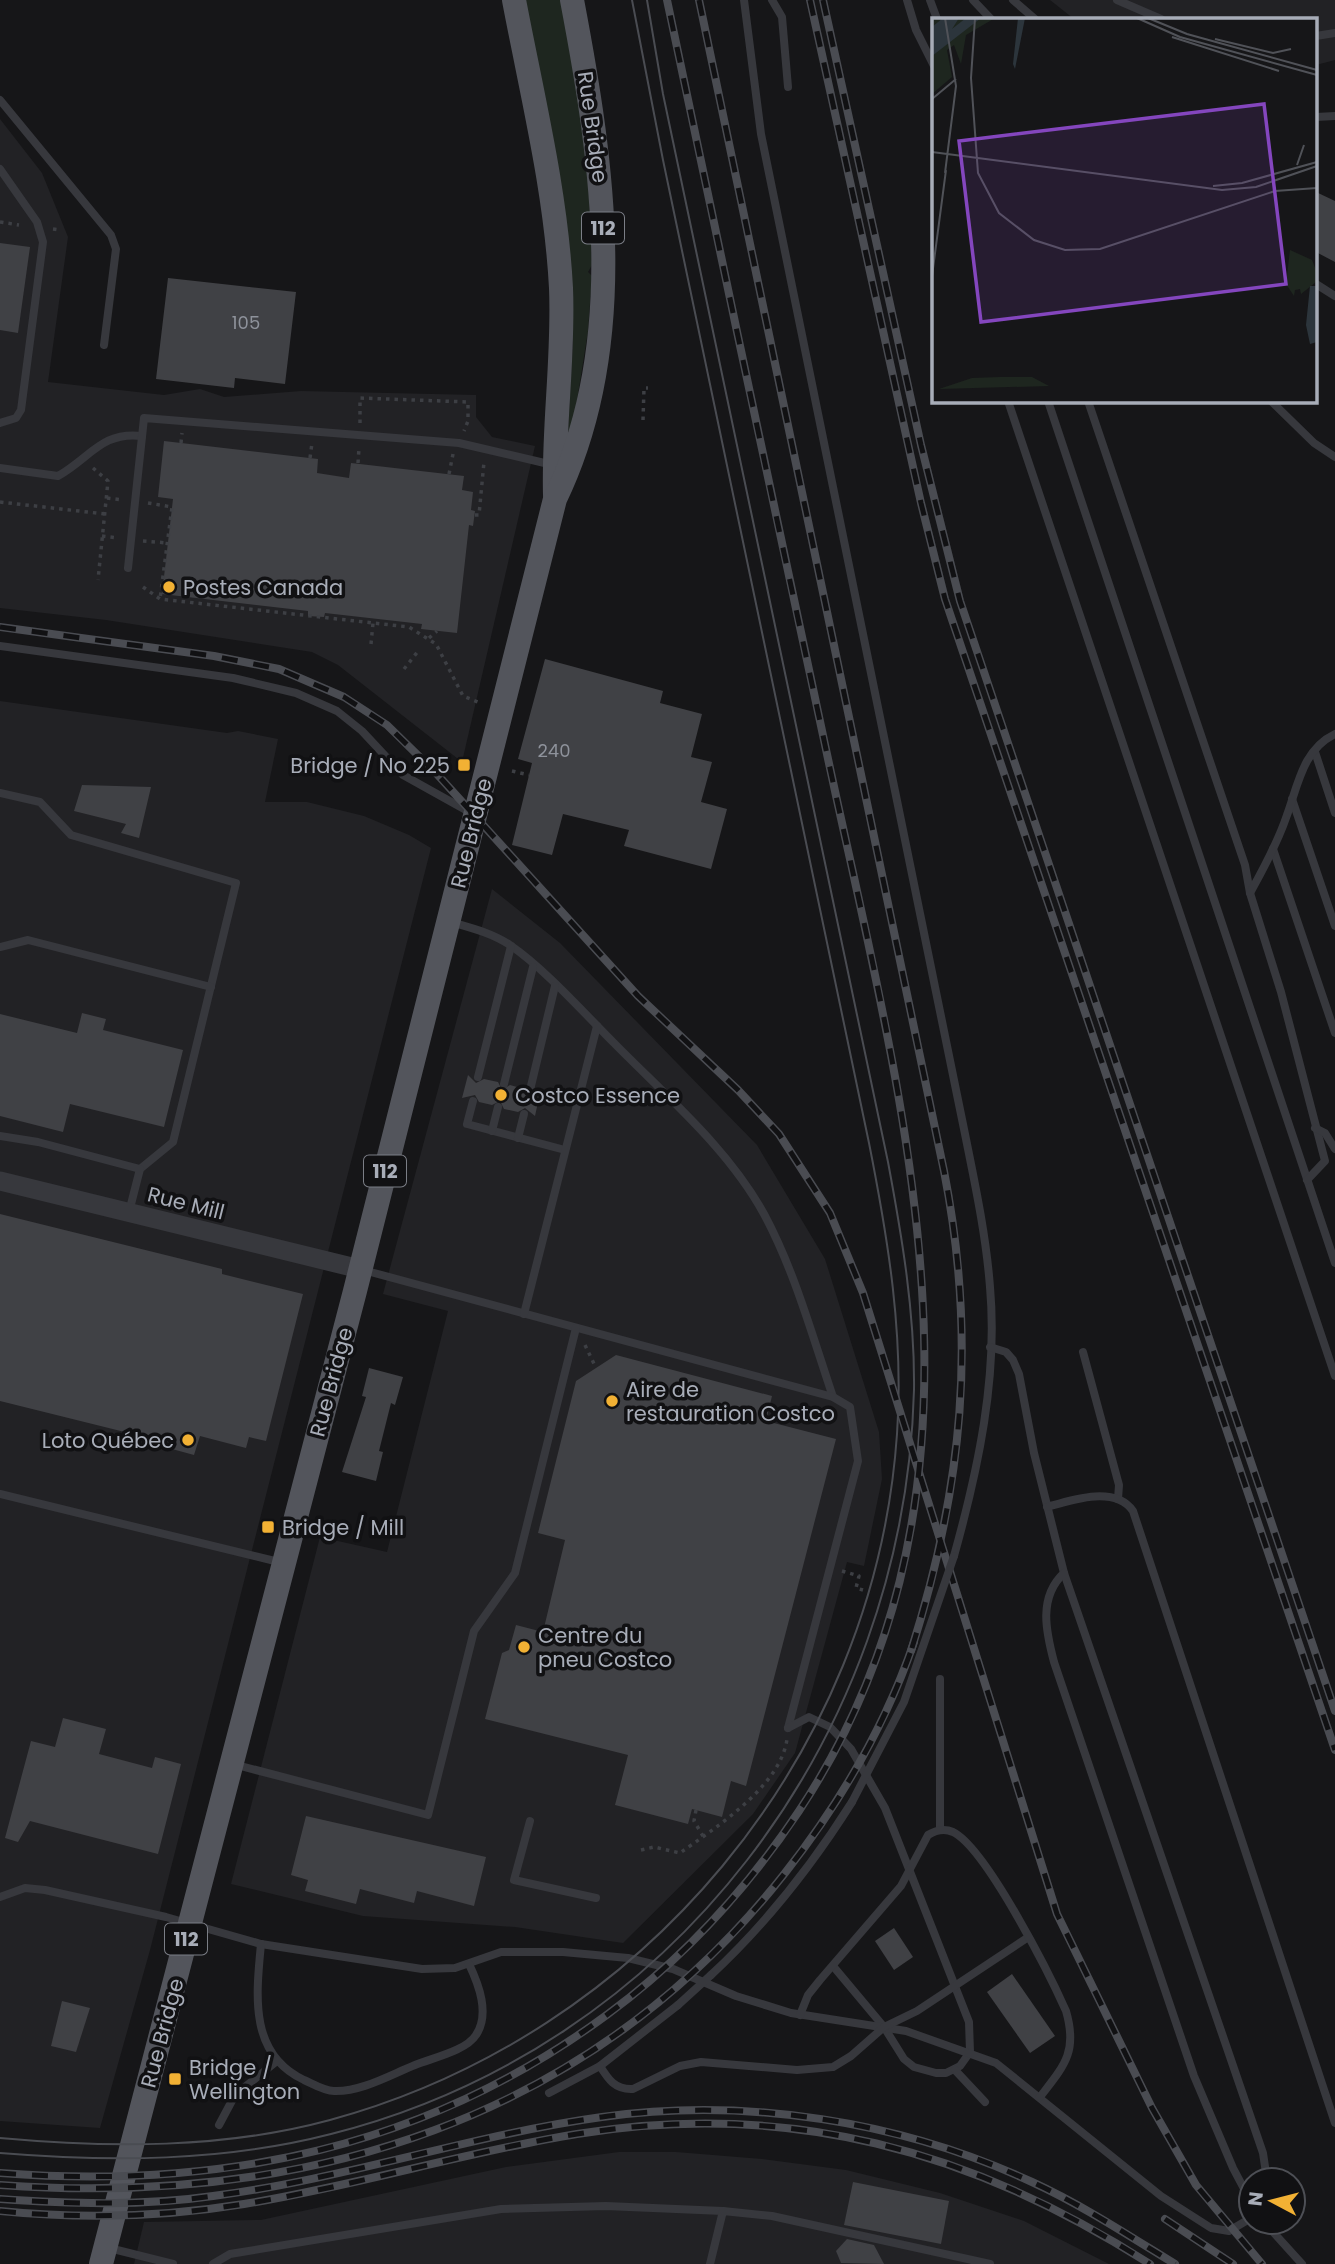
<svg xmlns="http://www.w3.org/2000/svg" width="1335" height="2264" viewBox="0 0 1335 2264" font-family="Poppins,sans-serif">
<rect width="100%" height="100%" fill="#161618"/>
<g fill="#222225">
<path d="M1050,0H1335V60L1316,65V19H1074Z"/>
<path d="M0,119L42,173L68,237L48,382L164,395L200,389L224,397L301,391L476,395V417L492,437L535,446L462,762L338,665L312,652L106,620L0,608Z"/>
<path d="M0,701L227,733L238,731L278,739L265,802H307L364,816L409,835L431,848L150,1950L100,2128L0,2121Z"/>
<path d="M492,889L560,943L757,1145L825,1259L879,1432L882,1479L864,1566L847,1562L795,1753L753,1814L623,1943L515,1927L363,1916L231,1884L320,1537L387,1552L448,1311L383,1294Z"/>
<path d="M619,2152H676L762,2159L846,2170L940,2193L1024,2221L1109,2264H134L144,2222L261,2220L506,2167Z"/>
</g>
<path fill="#1e261f" d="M525,0H561L587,151L592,265L588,272L592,276L588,331L572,432L568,431L573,342Z"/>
<g fill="#404145">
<path d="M1316,192L1335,201V262L1316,252Z"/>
<path d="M0,243L30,247L18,333L0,330Z"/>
<path d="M168,278L296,292L285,384L235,378L234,388L156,379Z"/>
<path d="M164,441L318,459L317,473L349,478L351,463L464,476L462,490L473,492L471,510L475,511L473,526L469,525L457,633L421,629L422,624L325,613L324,617L308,616V611L162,594L173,499L158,497Z"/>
<path d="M545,659L663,691L660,703L702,714L691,757L712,762L701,802L727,809L711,869L624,846L629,830L563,814L552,855L512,845L532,763L518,759Z"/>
<path d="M82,785L151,787L139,838L121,833L126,824L74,811Z"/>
<path d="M82,1013L106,1019L103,1030L183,1050L164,1127L70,1104L63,1132L0,1116V1014L77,1033Z"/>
<path d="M468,1075L476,1083L484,1079L498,1082L502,1090L510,1085L524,1089L528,1096L540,1093L535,1116L525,1108L518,1112L504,1109L500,1101L492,1105L479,1102L475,1095L462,1098Z"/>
<path d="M0,1214L222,1269V1274L303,1294L266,1441L249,1437L246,1448L200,1436L194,1455L172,1449L173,1444L0,1401Z"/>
<path d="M616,1355L772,1396L766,1421L836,1439L746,1786L731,1781L722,1817L692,1809L688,1824L615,1805L628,1755L485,1719L502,1653L509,1650L516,1625L543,1632L565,1540L538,1533L576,1381Z"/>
<path d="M369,1368L403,1377L395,1405L391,1403L379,1451L383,1452L376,1481L342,1472L366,1397L362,1396Z"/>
<path d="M63,1718L106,1729L99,1754L152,1768L155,1757L181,1764L158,1854L30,1821L18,1842L5,1838L31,1741L55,1747Z"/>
<path d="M306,1816L486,1857L474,1906L417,1891L414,1903L360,1889L356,1904L305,1891L308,1880L291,1875Z"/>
<path d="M894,1928L913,1957L894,1970L875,1941Z"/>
<path d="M1012,1974L1055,2036L1030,2053L987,1992Z"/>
<path d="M62,2001L90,2008L76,2052L51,2046Z"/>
<path d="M853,2182L949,2201L941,2244L844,2225Z"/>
<path d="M847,2239L874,2245L884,2264L841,2263L836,2251Z"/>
</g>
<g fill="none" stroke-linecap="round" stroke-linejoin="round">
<g stroke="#3d3f44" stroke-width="3.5" stroke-dasharray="3.5 5" stroke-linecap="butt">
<path d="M0,222L19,225"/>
<path d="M53,229L60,230"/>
<path d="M643,420L644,388H648"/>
<path d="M360,423V398L468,402V421L464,431"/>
<path d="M181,443L182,433"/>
<path d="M310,458L312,443"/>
<path d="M358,463L359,448"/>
<path d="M93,468L108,481L98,580"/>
<path d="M449,474L453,454"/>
<path d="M107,498L123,500"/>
<path d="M0,502L105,514"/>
<path d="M148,503L172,507L160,599"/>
<path d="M475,515H479L484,462"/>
<path d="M102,536L118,538"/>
<path d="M143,541L168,543"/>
<path d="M143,587L160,599L409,627L436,644L463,696L478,702"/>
<path d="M429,638L437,631"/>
<path d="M371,644L373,623"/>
<path d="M404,669L419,650"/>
<path d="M512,771L529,775"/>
<path d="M585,1345L596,1368"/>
<path d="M842,1571L859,1576L856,1588L863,1590"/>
<path d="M696,1810L694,1821L703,1836"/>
<path d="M641,1850L654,1847L680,1853C715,1828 781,1786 787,1739"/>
</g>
<g stroke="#37383d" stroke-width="8">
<path d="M744,0L761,134L965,1134C975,1184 986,1235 990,1287C998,1377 978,1470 954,1556"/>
<path d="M772,0L782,17L788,87"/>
<path d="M907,0L916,30L934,66"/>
<path d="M930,0L937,19"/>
<path d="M973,0L991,19"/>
<path d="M1013,0L1035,19"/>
<path d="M1117,0L1161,19"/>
<path d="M1316,36L1335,33"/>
<path d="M0,100L111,235L116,249L104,345"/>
<path d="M1316,117L1335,116"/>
<path d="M0,169L37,222L43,242L21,410L16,418L0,423"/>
<path d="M1316,284L1335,296"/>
<path d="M1008,401L1335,1376"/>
<path d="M1048,401L1335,1263"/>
<path d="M1088,401L1245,865L1250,893L1281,992L1325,1161L1307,1180"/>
<path d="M1271,401L1314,443L1335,457"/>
<path d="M0,468L58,476C90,458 102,431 142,436"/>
<path d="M128,568L144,418L459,443L553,465"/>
<path d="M0,646L233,678L296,693L337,711L362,731L403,775L473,814"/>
<path d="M1315,752L1335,813"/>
<path d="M0,793L40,802L71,835L236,883L173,1142L140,1169"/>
<path d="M1292,799L1335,926"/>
<path d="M1273,849L1335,1033"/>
<path d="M1250,893C1264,868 1278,842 1287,815C1298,785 1303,749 1335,734"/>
<path d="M451,922C472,928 492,933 510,945C545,969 584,1013 614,1043C666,1096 728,1148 764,1214C795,1272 812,1335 833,1397"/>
<path d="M0,947L28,940L211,987"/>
<path d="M478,1077L511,946"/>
<path d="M504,1084L533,967"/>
<path d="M530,1090L555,986"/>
<path d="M473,1101L467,1124L565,1150"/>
<path d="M1315,1128L1325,1133L1335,1149"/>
<path d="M492,1131L498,1107"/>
<path d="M0,1136L38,1142L140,1169L129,1212"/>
<path d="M518,1138L524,1114"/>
<path d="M363,1270L833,1397L850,1407L858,1461L788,1728"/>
<path d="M524,1314L597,1026"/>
<path d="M990,1347L1006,1352L1013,1360L1019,1374L1034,1453L1064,1573L1263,2153L1267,2180"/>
<path d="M1083,1352L1119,1485L1118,1499"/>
<path d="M0,1494L283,1563"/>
<path d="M1047,1507C1071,1500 1115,1485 1133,1511L1335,2123"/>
<path d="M1064,1573C1038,1597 1046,1632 1054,1662L1194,2076L1233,2168L1251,2202"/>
<path d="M940,1679V1830"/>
<path d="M788,1728L809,1717L830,1727L851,1749L885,1808L969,2022L970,2052L960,2066L946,2073H936L914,2067L904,2059L884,2027L833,1966"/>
<path d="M233,1764L428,1815L474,1631L515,1573L576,1328"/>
<path d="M530,1821L514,1880L596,1898"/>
<path d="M0,1897L25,1888L45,1890L166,1917L261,1944L422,1969L455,1968L501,1952H563L628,1958L673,1969L736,1996L791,2013L906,2031L996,2063L1161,2196L1211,2228L1229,2231L1251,2218"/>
<path d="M261,1944C256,1996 249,2054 304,2080C313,2084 324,2091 334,2091C361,2092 390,2075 415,2065C432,2058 466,2051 476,2035C490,2014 479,1985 469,1964"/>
<path d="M711,1975C767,1923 811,1867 852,1802"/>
<path d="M678,2005L600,2066C608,2079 615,2090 633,2089L680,2066L701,2062L797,2070L833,2067L851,2056L884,2027L917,2011L1027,1938"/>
<path d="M800,2015L808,1995L820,1980L901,1886L928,1835C936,1830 944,1828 953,1832C986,1848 1050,1975 1066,2011C1078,2052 1064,2066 1040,2097"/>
<path d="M955,2070L985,2102"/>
<path d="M549,2093L600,2066"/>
<path d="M219,2125L235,2095L277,2061"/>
<path d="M1264,2222L1302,2264"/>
<path d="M109,2248L173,2264"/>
<path d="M213,2264L230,2254L501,2209L606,2206L723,2211"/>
<path d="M710,2264L723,2211L772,2216L990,2264"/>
</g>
<path stroke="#37383d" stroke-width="19" d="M0,1181L360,1269"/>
<g stroke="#53555c" stroke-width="24">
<path d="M514,0C532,95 556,191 561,288C564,358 553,426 555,495"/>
<path d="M101,2264L355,1291L555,499C630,344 603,163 572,0"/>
</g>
<g stroke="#4a4c52" stroke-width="2">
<path d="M0,2138C110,2148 223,2149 330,2120C642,2035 875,1757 897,1434C904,1335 888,1239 869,1143L663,160L632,0"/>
<path d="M0,2153C111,2162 222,2162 331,2134C672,2048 905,1738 914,1390C915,1313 902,1237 888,1162L663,94L647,0"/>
</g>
<g stroke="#4a4c52" stroke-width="8">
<g id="rail">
<path d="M699,0L944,1171C977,1340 963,1487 911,1651"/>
<path d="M810,0L921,503L945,599L1335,1750"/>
<path d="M823,0L921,445L960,601L1335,1711"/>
<path d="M0,627L214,656L279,669L344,697L387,725L436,773L638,996L738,1090L779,1134L830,1213L863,1293L1057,1914L1152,2108L1196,2185L1262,2264"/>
<path d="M0,2173C222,2190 427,2148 608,2014C684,1958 747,1889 799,1811C1018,1480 899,1096 824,740C771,493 719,247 667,0"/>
<path d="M0,2185C306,2207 590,2121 785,1873C840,1803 885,1727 914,1642"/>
<path d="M0,2199C71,2204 143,2206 213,2196C345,2179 471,2135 602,2117C746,2097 901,2121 1032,2182C1082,2205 1128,2235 1175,2264"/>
<path d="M0,2211C80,2219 164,2217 244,2204C356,2186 465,2152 577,2134C789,2100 972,2150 1150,2264"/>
<path d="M1165,2219L1233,2264"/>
</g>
</g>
<use href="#rail" stroke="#111113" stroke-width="5" stroke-dasharray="16" stroke-linecap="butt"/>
<g stroke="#37383d" stroke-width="8">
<path d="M852,1802L904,1702L954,1556"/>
<path d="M678,2005L711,1975"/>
</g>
</g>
<g fill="#f2b134" stroke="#111113" stroke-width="2.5">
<circle cx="169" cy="587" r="7"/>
<rect x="457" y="758" width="14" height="14" rx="3.5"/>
<circle cx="501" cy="1095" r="7"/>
<circle cx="612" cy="1401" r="7"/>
<circle cx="188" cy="1440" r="7"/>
<rect x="261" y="1520" width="14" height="14" rx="3.5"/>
<circle cx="524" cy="1647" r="7"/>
<rect x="168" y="2072" width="14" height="14" rx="3.5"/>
</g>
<g text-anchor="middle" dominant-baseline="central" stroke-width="7" stroke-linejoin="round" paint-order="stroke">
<g font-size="18" fill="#8e929b">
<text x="246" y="322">105</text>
<text x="554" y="750">240</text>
</g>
<g fill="#111113" stroke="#7b7e86" stroke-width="2">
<rect x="582" y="212.5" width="42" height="31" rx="5"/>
<rect x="364" y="1155.5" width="42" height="31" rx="5"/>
<rect x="165" y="1923.5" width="42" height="31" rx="5"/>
</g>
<g font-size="19" font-weight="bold" fill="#a8adb8">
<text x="603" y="228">112</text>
<text x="385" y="1171">112</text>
<text x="186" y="1939">112</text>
</g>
<g font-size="21" fill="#a8adb8" stroke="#111113">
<text transform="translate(593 127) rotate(82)">Rue Bridge</text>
<text transform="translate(471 833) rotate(-76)">Rue Bridge</text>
<text transform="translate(186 1203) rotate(14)">Rue Mill</text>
<text transform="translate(331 1382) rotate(-75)">Rue Bridge</text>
<text transform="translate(162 2033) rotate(-75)">Rue Bridge</text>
</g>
<g font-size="21" fill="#a8adb8" stroke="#111113" text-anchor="start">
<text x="183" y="587">Postes Canada</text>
<text x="450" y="765" text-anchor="end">Bridge / No 225</text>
<text x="515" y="1095">Costco Essence</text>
<text x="626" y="1389">Aire de<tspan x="626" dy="24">restauration Costco</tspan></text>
<text x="174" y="1440" text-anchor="end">Loto Québec</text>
<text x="282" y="1527">Bridge / Mill</text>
<text x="538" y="1635">Centre du<tspan x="538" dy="24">pneu Costco</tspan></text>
<text x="189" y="2067">Bridge /<tspan x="189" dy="24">Wellington</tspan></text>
</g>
</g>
<g transform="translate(932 18)">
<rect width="385" height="385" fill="#161618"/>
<path d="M0,0H63L34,17L29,46L22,27L15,32L20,59L0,76ZM358,232L380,242L384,252V264L369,276L368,271L363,272L362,278L354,266ZM68,359H100L117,368L7,371L40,360Z" fill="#1e261f"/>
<path d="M11,0H27L20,11L34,0H49L0,38V9ZM86,0H93L83,51L81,46ZM378,268H385V324L378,326L374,307Z" fill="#2c353c"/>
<path fill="none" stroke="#505258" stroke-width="2" d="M43,0L39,60L46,155L67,195L102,222L133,232L168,231L343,173L385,170M205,0L248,19L385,57M216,0L255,16L385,52M240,19L347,53M283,21L341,35L359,31M0,81L24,61M0,134L290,172L324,169L385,148M365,147L372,127M13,155L24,68L13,0M281,168L310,165L385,144M0,258L14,152"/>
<path fill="#8446be" fill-opacity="0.15" stroke="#8446be" stroke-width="3.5" d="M332,86L354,266L49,304L27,123Z"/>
<rect width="385" height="385" fill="none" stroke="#a8adb8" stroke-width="3.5"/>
</g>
<g transform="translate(1272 2201) rotate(277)"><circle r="33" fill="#111113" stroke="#4d4f55" stroke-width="2"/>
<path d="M0-5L12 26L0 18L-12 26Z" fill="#f2b134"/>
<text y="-10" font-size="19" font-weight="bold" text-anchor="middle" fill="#a8adb8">N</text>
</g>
</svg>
